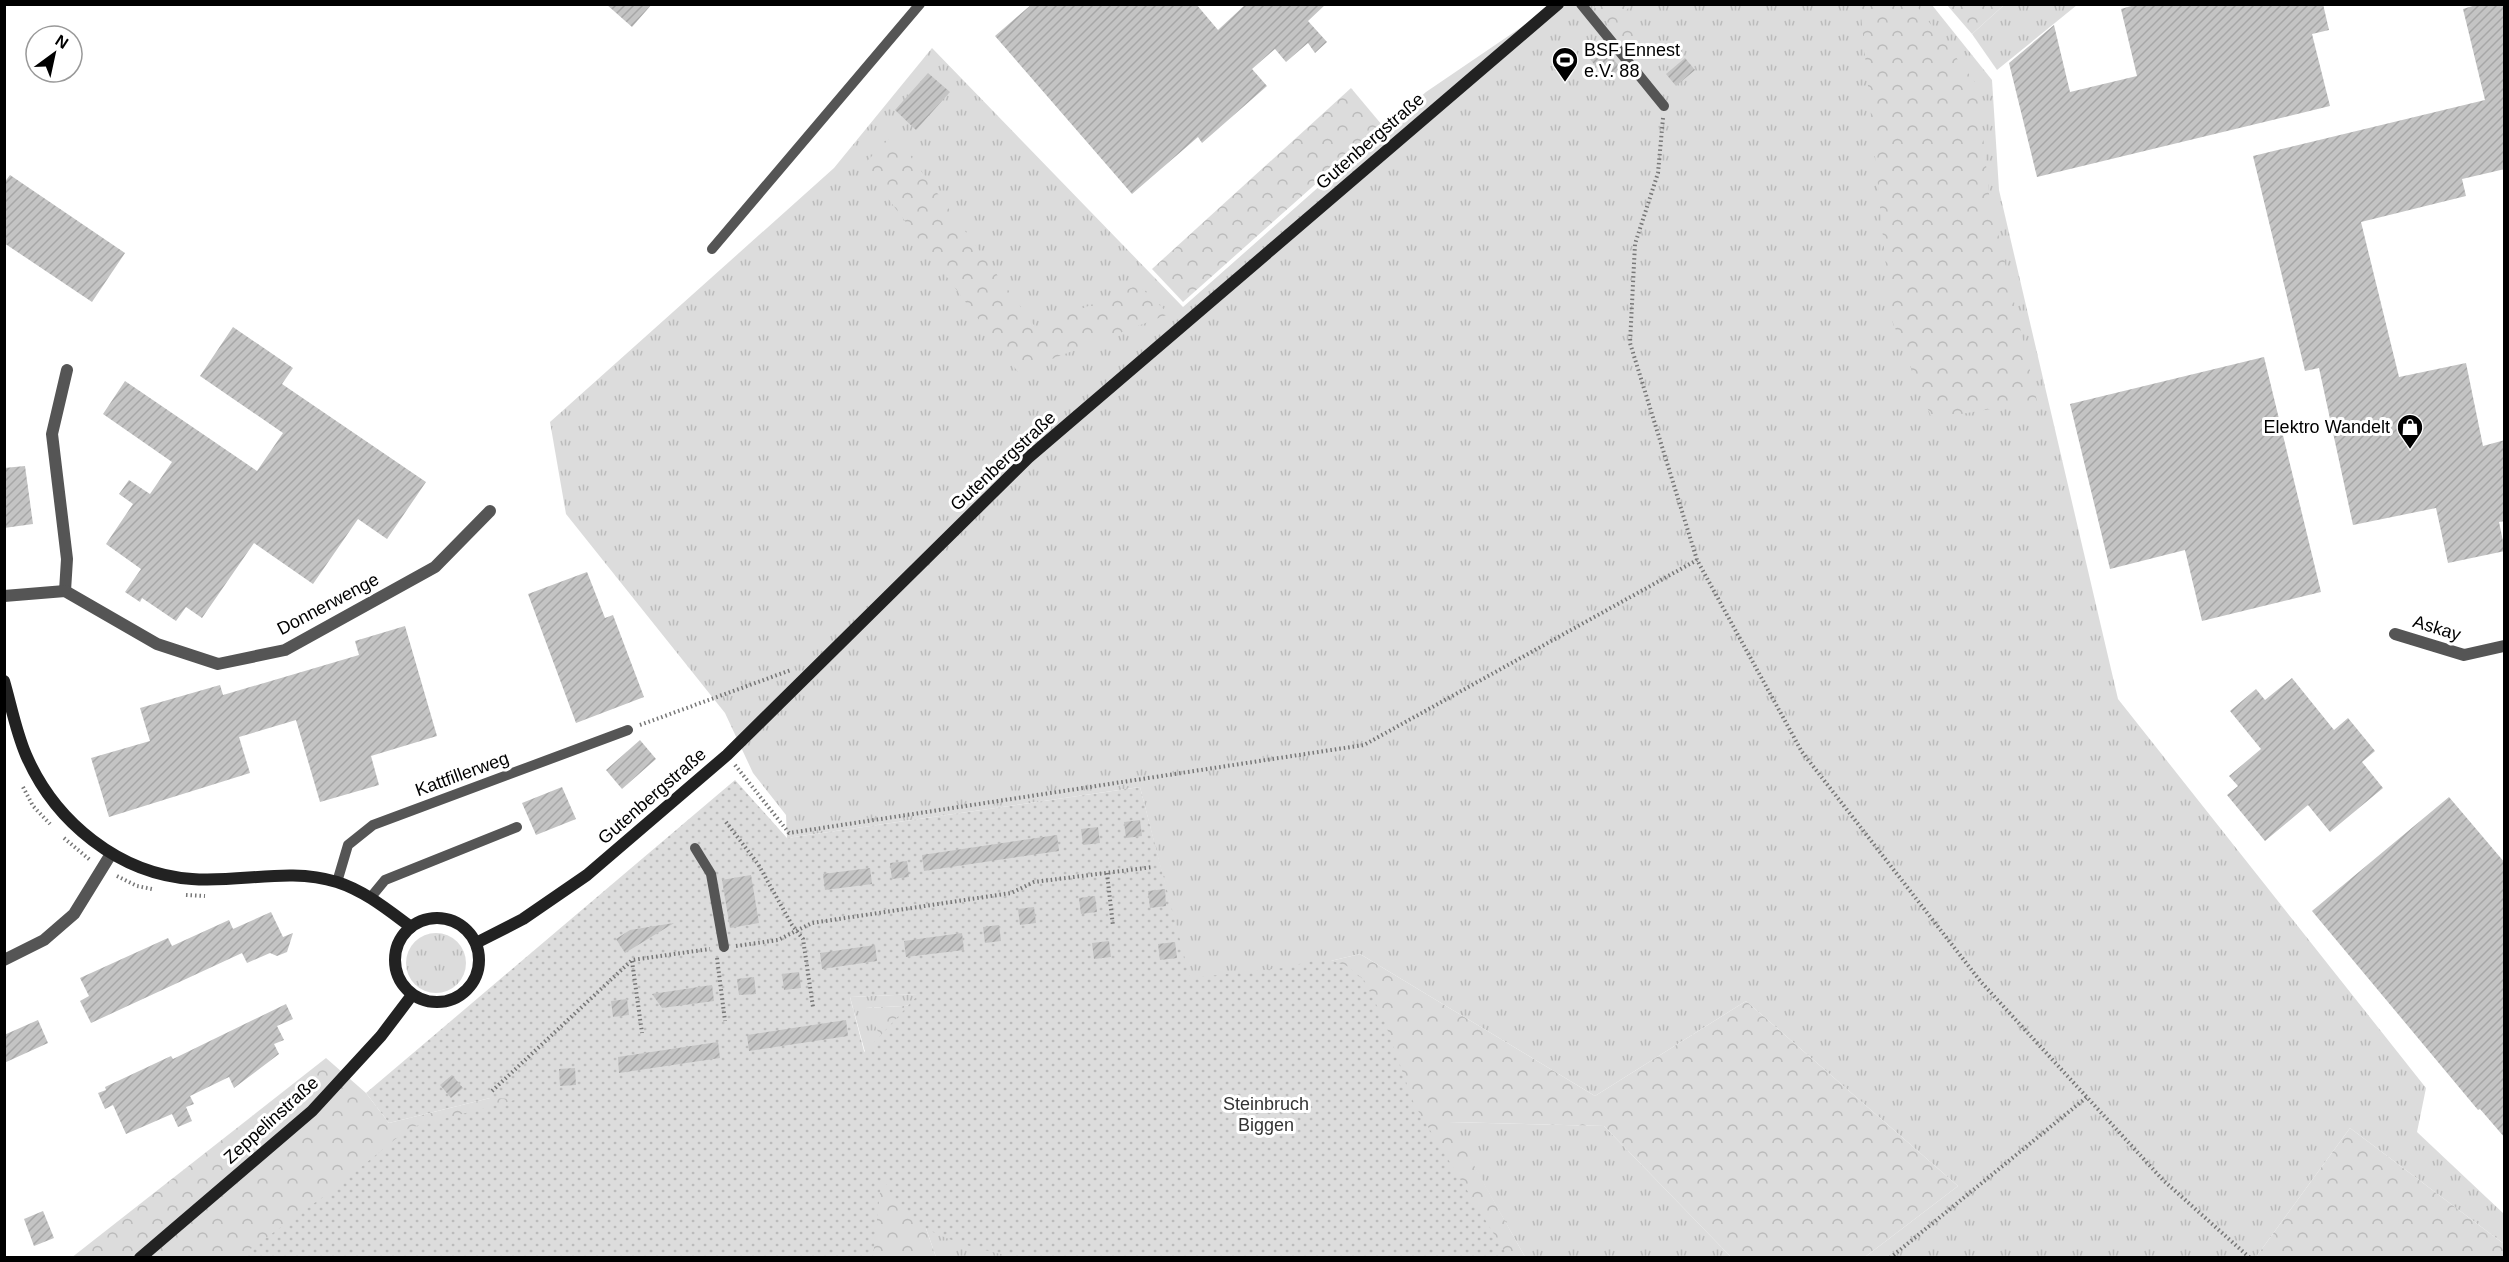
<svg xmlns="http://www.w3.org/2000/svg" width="2509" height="1262" viewBox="0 0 2509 1262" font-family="Helvetica,sans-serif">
<defs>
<pattern id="grass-tufts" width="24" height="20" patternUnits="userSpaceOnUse" patternTransform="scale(1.5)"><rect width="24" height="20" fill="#dcdcdc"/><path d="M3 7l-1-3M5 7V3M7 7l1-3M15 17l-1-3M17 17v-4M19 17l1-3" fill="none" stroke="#bbb"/></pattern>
<pattern id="forest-crowns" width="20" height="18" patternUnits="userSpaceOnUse" patternTransform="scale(1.5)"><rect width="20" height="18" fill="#dcdcdc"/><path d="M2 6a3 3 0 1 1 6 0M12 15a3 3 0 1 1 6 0" fill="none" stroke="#bbb"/></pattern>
<pattern id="park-dots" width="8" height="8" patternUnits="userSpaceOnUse" patternTransform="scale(1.5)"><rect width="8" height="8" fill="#dcdcdc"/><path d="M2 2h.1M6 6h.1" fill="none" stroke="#bbb" stroke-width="1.8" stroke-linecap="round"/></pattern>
<pattern id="building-hatch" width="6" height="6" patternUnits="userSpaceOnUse" patternTransform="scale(1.5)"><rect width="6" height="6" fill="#c4c4c4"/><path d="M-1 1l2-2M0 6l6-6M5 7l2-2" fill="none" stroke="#a7a7a7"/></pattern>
</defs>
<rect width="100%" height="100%" fill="#fff"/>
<g fill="url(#grass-tufts)">
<path d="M1554,5H1932L1992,80L1999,190L2118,699L2426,1088L2417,1132L2504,1214V1244L2350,1128L2256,1257H1865L1958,1186L1746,1001L1595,1096L1360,954L1211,989L866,1008L1455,1257H936L868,1063L850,997L1190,982L1140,787L787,838L786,815L753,773L725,713L566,514L550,422L834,168L932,48L1183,307L1426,92Z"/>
<path d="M2004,5H2077L1997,70L1972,34Z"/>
<circle cx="436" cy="963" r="30"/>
<path d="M1449,1122L1604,1126L1731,1257H1525Z"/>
</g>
<g fill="url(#forest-crowns)">
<path d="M1593,5H1632L1624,12L1657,55L1643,69Z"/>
<path d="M1860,5H1916L1978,86L1989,194L2037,401L1932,419L1891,318Z"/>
<path d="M1947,5H2004L1972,34Z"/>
<path d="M1351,88L1382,125L1183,302L1152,269Z"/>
<path d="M894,134L1036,328L1138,285L1169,314L1018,372L863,165Z"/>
<path d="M1360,954L1595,1096L1746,1001L1958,1186L1865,1257H1731L1604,1126L1450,1122L1525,1257H1455L890,1055L866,1008L1211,989Z"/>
<path d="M326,1058L366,1093L389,1123L490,1098L692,1097L868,1063L936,1257L71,1258Z"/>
<path d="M2350,1128L2504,1244V1257H2256Z"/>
</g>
<path fill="url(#park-dots)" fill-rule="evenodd" d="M735,780L787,838L1140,787L1190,978L1282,968L1325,958L1347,966L1364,980L1384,1020L1414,1104L1508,1257H1014C975,1248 916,1236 894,1199C889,1192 886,1182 882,1174L873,1257L238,1258L334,1189L409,1128L518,1099L490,1098L389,1123L366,1093ZM919,994L865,1052L864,1051L850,997Z"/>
<g fill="url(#building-hatch)">
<path d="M606,4H652L632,27Z"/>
<path d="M1032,4H1196L1218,30L1246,4H1326L1308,21L1327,42L1315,53L1308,43L1286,62L1275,49L1252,69L1267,86L1202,143L1198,137L1132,194L995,36Z"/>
<path d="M2138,4H2323L2329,30L2312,34L2330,106L2037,177L2009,63L2054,25L2070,92L2137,76L2121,9Z"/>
<path d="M2479,4H2505V169L2462,179L2466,196L2361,222L2399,377L2466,363L2483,446L2505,440V521L2499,522L2505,551L2448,563L2436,508L2353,525L2319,368L2305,371L2253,156L2485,100L2463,9Z"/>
<path d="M1598,42L1621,68L1607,80L1585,53Z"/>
<path d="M1685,58L1695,70L1676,86L1666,74Z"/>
<path d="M928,73L950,92L916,130L895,110Z"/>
<path d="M10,175L125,253L92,302L4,243V183Z"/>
<path d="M233,327L293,368L282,384L426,482L387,539L358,519L313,584L254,543L202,618L186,607L176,621L142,598L140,602L125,592L141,569L106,544L133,504L119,494L129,480L150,494L172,462L103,414L125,381L257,471L283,433L200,376Z"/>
<path d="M2264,357L2321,592L2202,621L2185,550L2110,569L2070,404Z"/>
<path d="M25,466L33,524L4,528V468Z"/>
<path d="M587,572L605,618L613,615L644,697L576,723L528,594Z"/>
<path d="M405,626L437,736L371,756L379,785L320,802L296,720L239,737L250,773L109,817L91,758L150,741L140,708L220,685L223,695L359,655L355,641Z"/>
<path d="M2292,678L2334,730L2348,718L2375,751L2362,762L2383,788L2330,832L2308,805L2265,841L2227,795L2238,786L2229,776L2261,749L2230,711L2256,689L2265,700Z"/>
<path d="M640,740L656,759L622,789L606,770Z"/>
<path d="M562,787L576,819L536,835L522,803Z"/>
<path d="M2449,797L2505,863V1138L2480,1109L2478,1110L2312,911Z"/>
<path d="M1140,820L1142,836L1126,838L1124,822Z"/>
<path d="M1098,827L1100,843L1083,845L1081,829Z"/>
<path d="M1057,835L1059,851L924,871L922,855Z"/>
<path d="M907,861L909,877L892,879L890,863Z"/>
<path d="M870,868L872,884L825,890L823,874Z"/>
<path d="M751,875L759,923L730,928L722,880Z"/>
<path d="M1165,889L1166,906L1150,908L1148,891Z"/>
<path d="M1095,896L1097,912L1081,914L1079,898Z"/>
<path d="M1034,907L1036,923L1020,925L1018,909Z"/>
<path d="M271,912L283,937L293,933L287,952L277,956L270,953L247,963L242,953L91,1023L80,1001L89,996L80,978L168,938L172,946L229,920L233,929Z"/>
<path d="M674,923L625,953L616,939L630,930Z"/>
<path d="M999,925L1001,941L985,943L983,927Z"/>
<path d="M962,933L964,950L906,957L904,941Z"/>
<path d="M1109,941L1111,957L1094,959L1092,943Z"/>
<path d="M1175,942L1177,958L1160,960L1158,944Z"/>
<path d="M875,945L877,961L822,969L820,953Z"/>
<path d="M799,972L801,988L784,990L782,974Z"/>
<path d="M754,977L756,994L739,995L737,979Z"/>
<path d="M712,985L714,1001L662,1008L652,994Z"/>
<path d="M627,999L629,1015L613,1017L611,1001Z"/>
<path d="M286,1004L293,1019L277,1026L284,1040L274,1044L279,1054L234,1088L229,1077L190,1096L194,1104L186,1107L192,1121L178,1127L172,1114L126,1134L113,1105L105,1109L98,1093L106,1090L105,1087L171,1056L173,1059Z"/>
<path d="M38,1020L48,1043L4,1063V1035Z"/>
<path d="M846,1020L848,1036L749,1051L747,1035Z"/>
<path d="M718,1042L720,1058L619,1073L618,1057Z"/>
<path d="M575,1068L576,1085L560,1086L559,1069Z"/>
<path d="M452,1075L463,1088L451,1098L440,1085Z"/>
<path d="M43,1211L54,1238L34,1246L24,1219Z"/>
</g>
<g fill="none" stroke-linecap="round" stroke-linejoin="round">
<g stroke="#777" stroke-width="4" stroke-dasharray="1.5 3" stroke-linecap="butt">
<path d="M1663,118L1658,173L1635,244L1630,343L1697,560L1802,752L1981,982L2163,1180L2250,1258"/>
<path d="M640,725L791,670"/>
<path d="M735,765L789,833L1364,745L1697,560"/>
<path d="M23,787L33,806L50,824"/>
<path d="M726,822L758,864L792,925L803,939L813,1007"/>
<path d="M64,838L90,860"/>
<path d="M1107,873L1113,926"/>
<path d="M117,876L137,886L152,889"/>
<path d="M186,895L205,896"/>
<path d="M736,946L778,940L812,923L1011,893L1034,882L1153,867"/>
<path d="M717,958L725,1021"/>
<path d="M632,961L642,1033"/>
<path d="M492,1091L632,960L710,949"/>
<path d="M1890,1258L2087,1097"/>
</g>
<g stroke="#555" stroke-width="10">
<path d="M1581,4L1664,106"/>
<path d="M712,249L920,4"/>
<path d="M695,848L711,874L724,947"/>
<path d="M337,882L348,845L373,825L628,730"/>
<path d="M371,897L385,880L517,827"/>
</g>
<g stroke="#555" stroke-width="12">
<path d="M65,591L67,559L52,434L67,370"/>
<path d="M4,596L65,591L157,644L218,664L285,650L435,567L490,511"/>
<path d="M2395,634L2464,655L2504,646"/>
<path d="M4,960L44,940L74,914L111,854"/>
</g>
<g stroke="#222" stroke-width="12">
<path d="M4,681C11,705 16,732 26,755C55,822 119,874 192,879C240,883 289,867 337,882C365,891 388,910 411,927"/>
<circle cx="437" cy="960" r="42"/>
<path d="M476,943L523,919L587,875L727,755L1028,458L1558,4"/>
<path d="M140,1258L312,1111L381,1036L412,995"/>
</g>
</g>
<defs>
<g id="stadium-pin" transform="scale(1.35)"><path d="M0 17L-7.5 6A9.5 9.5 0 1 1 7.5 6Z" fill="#000" stroke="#fff"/><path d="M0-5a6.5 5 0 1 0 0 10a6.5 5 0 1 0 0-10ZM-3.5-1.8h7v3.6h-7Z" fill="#fff"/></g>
<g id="shop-pin" transform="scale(1.35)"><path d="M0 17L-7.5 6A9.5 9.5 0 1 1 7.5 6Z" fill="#000" stroke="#fff"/><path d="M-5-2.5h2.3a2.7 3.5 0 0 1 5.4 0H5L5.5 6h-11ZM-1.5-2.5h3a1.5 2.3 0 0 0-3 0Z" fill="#fff"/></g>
</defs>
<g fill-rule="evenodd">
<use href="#stadium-pin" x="1565" y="60"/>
<use href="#shop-pin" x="2410" y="427"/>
</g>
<g text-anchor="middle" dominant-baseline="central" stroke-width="6" stroke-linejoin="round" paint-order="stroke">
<g font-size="18" fill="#000" stroke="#fff" text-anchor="start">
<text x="1584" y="50">BSF Ennest<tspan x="1584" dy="21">e.V. 88</tspan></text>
<text x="2390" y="427" text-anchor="end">Elektro Wandelt</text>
</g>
<g font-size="18" fill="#000" stroke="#fff">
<text transform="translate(1370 141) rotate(-41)">Gutenbergstraße</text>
<text transform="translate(1003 461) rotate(-43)">Gutenbergstraße</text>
<text transform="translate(328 604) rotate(-28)">Donnerwenge</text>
<text transform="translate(2437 628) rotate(17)">Askay</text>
<text transform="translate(462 774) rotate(-20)">Kattfillerweg</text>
<text transform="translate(652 796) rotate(-41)">Gutenbergstraße</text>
<text transform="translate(271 1120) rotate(-42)">Zeppelinstraße</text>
</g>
<g font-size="18" fill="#333" stroke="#fff">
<text x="1266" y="1104">Steinbruch<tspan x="1266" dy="21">Biggen</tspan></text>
</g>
</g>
<rect width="2509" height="1262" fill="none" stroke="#000000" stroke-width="12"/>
<g transform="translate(54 54) rotate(33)"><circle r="28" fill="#ffffff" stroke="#999999" stroke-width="1.5"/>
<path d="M0-4.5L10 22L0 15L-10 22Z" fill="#000000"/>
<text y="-9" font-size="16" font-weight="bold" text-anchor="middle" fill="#000000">N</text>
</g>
</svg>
